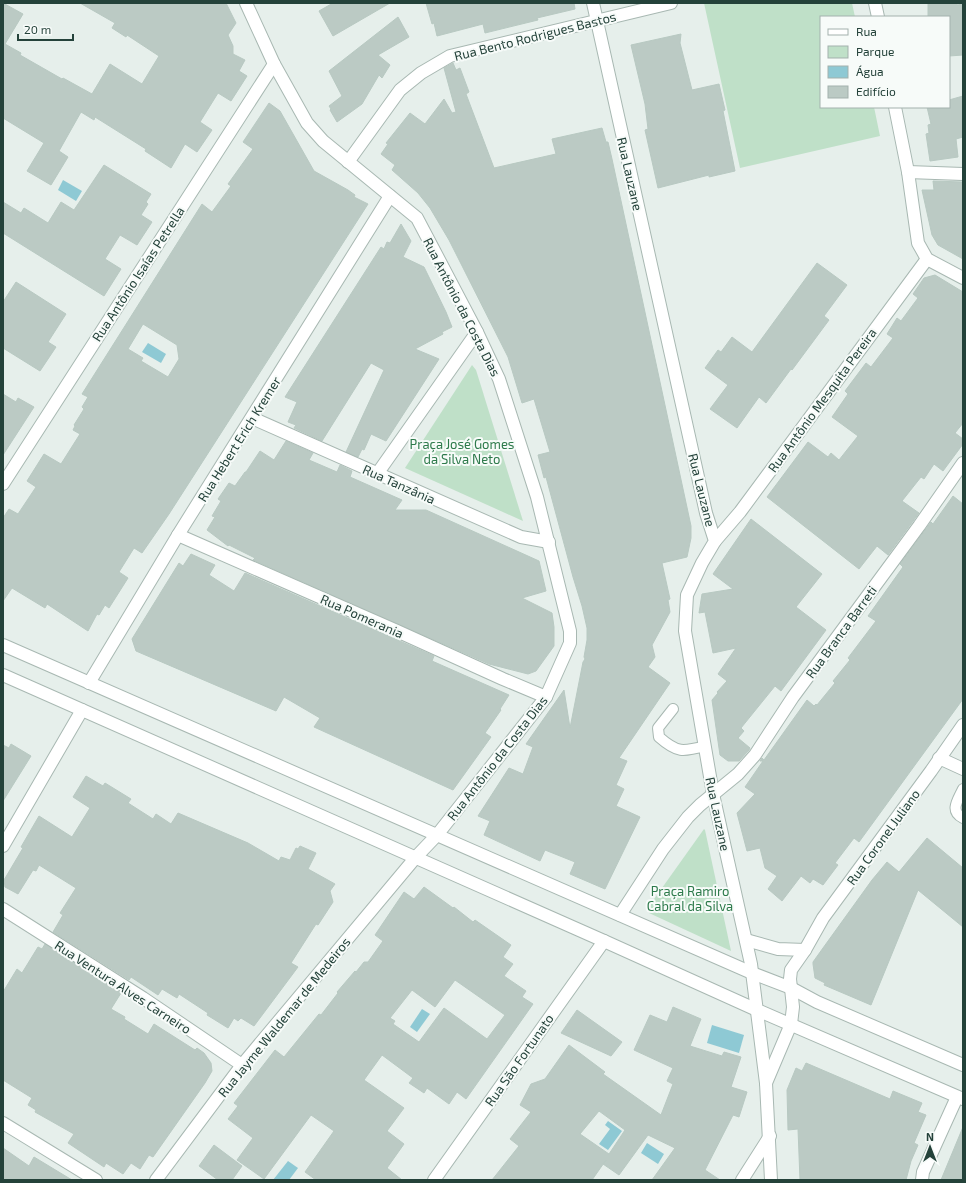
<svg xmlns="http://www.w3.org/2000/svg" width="966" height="1183" viewBox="0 0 966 1183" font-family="'Exo 2',sans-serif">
<rect width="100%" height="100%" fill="#e6efeb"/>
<g fill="#bfe0c8">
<path d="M704,3H852L855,17H821V107H874L880,136L740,168Z"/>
<path d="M472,365L476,370L523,521L405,468Z"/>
<path d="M704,829L705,830L731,951L649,913L647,909Z"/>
</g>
<g fill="#8ec9d4">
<path d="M63,180L82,191L76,201L58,190Z"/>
<path d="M148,343L166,354L161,363L142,352Z"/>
<path d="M422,1009L430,1014L417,1032L410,1027Z"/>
<path d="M712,1025L744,1035L739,1053L707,1043Z"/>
<path d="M608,1121L622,1131L608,1150L599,1144L610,1129L605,1125Z"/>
<path d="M647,1143L664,1154L658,1164L641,1153Z"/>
<path d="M288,1161L298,1168L289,1180H273Z"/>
</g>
<g fill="#bbcac4" stroke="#b8c9c2" fill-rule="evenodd">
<path d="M3,3L23,14L5,44L21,53L20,55L62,79L63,78L92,94L110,64L142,84L159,56L127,35L126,37L112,28L115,23L80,3H226L236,23L228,35L233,46V54L245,60L239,71L247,76L231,101L218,93L200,122L212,130L197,152L185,144L171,168L145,151L146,149L95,117L94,120L81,112L59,151L68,157L51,185L27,171L44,143L3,118Z"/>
<path d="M333,3H390L333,36L319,11Z"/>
<path d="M426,3H574L575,9L537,18L538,20L485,33L483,24L437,36L434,23L432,24Z"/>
<path d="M928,3H957V5L963,4V55L949,56V17H928Z"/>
<path d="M398,17L409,37L378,55L390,65L382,78L379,75L362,104L337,122L330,110L331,109L329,106L342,96L329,71Z"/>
<path d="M681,34L680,43L692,90L719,84L725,110L723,111L735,171L709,177V175L658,188L645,130L648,129L645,104L631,45Z"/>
<path d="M453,63L456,70L460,68L469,92L466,94L494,168L556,154L552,139L602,128L606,142H608L612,159L691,526V538L687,557L662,563L670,599L668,600L670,612L652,645L655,657L648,667L670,683L619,758L627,761L616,785L624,789L616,806L640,817L605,889L570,874L575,862L545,850L540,861L484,835L490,821L478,816L509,768L523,774L533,747L526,744L564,690L570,728L583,662L585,659L584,657L587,640V628L582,606L573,577L546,477L544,478L538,455L550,452L534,399L522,403L508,357L449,240L430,208L418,193L392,170L395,165L381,154L388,144L386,143L410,113L425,124L444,99L452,113L456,112L444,68Z"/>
<path d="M963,96V137L956,139L958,157L930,161L926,134L929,133L928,125L931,124L927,107H949V100Z"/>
<path d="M269,103L280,111L314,171L348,190L355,195L354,197L368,204L169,514L142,553L134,548L119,572L128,578L109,608L105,605L99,615L97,614L88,631L47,604L45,608L12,588L3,601V518L9,509L18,514L36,487L27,481L44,454L61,464L80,434L73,430L75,426L74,425L84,409L82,407L88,397L82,394L202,204L212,212L231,186L228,184L253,149L243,142ZM143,324L177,345L179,359L168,377L141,361L143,358L128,349Z"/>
<path d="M104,165L151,194L146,202L148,204L141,215L152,222L137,245L120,235L105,259L121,269L104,296L3,233V202L21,213L24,208L48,223L61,202L74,210Z"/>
<path d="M933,181L963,182V259L938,245L932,235L922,190H934Z"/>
<path d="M401,224L411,241L403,257L424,267L446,312L452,327L442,332L443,334L415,349L439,359L386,441L371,434L364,450L362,449L358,457L346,452L384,370L371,363L322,441L294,428L296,425L288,422L297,402L285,397L381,247L384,249L387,242L390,243Z"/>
<path d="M817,263L847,285L824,316L829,320L792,370L791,369L766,403L759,397L737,428L710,409L728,385L705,368L718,350L721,352L732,337L752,352Z"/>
<path d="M935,275L963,292V423L955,433L963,439V444L943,471L934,464L924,479L921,477L902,501L919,513L888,555L877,546L859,569L767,497L808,442L828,457L831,453L839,460L858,436L832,417L848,394L845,391L866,363L871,367L893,338L887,334L897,318L901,321L918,298L913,294L924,278Z"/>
<path d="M16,282L66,314L48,342L56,347L40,371L3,348V302Z"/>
<path d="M3,394L16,402L18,398L34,407L3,455Z"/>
<path d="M286,441L313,453L309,460L337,472L340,465L352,471L350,477L402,500L395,510H426L539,561L546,591L522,598L552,613L554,627V646L536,671L528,674L489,664L253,560L255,558L229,545L228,546L207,530L215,517L212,516L221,501L218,499L229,483L235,486L245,472H246L260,451L274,460Z"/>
<path d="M953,496L963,504V699L859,842L854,838L835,863L838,865L823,885L813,879L810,883L801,876L782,901L768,889L777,876L765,868L760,848L747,851L737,813L755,794L745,787L763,761H760L762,758L764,760L807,700L814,706L816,704L817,705L835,683L833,681L850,660L848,658L876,621L868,616L903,567L900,564L931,522L933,524Z"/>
<path d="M751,519L822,574L796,607L826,630L781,691L775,686L741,728L744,731L738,738L750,748L749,750L739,761H728L720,755L712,700L718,693L717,692L727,681L718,674L736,648L713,653L705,612L699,613L702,594L733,589L713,574Z"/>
<path d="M191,554L215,565L209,575L234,591L245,573L434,656L432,661L509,695L500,709L501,710L485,733L491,737L453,790L314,727L320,718L284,697L276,711L136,651L132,639L179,563L183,566Z"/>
<path d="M11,744L31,756L3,801V745L9,748Z"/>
<path d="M86,776L103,786L105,783L131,799L128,803L153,819L156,814L171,824L178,813L248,843L279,861L281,857L290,860L296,848L298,849L300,846L316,853L308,869L335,884L330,891L333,902L318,925L316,924L291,963L298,967L254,1026L241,1018L238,1021L234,1018L228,1028L207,1015L208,1013L179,994L177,998L162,989L158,995L131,977L129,980L53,932L63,915L60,913L76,888L39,865L36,871L33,870L18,894L5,887L4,880L23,848L21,847L39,816L72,837L90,808L73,797Z"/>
<path d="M927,838L963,868V927L918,890L871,1005L824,985L825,983L815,978L813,964V962L823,948L872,880L887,862L899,872Z"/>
<path d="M424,887L453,908L454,907L473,922L475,920L511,945L503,957L513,964L504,976L526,991L522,997L533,1004L466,1099L457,1092L449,1104L427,1088L424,1093L409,1083L413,1078L382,1055L364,1080L404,1108L387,1131L404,1144L387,1168L402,1180H316L305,1172L334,1131L311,1115L264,1179L237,1160L253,1138L228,1119L238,1106L234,1103L275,1050L284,1057L319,1014L321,1015L338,993L337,992L355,971L356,972L364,962H368L383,941L375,935L404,892L414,899ZM455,980L505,1015L487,1039L444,1008L419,1042L393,1024L395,1021L390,1018L412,990L435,1007Z"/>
<path d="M45,944L121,993L111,1009L125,1017L124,1019L148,1034L154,1024L195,1050L197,1048L204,1053L211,1063L212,1071L205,1083L153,1157L149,1155L140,1169L131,1163L123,1174L106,1163L104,1167L68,1143L74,1134L35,1112L36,1110L28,1105L32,1098L3,1080V992L17,969L22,973L38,947L42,949Z"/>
<path d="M673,1007L701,1019L690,1046L722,1056L724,1052L741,1057L731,1087L747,1092L739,1117L733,1115L705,1170L720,1180H652L675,1148L648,1135L619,1175L603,1164L606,1160L592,1180H492L519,1146L510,1139L531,1112L520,1105L531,1084L545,1079L569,1045L605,1072L603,1074L661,1115L673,1084L667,1081L673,1068L634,1050L650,1015L667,1022ZM599,1111L625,1130L609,1154L580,1134Z"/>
<path d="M577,1010L622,1042L611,1056L561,1033Z"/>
<path d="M806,1063L890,1099L893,1091L922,1103L918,1112L926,1115L914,1143L918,1145L911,1161L906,1180H800L798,1129L788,1130L787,1090L796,1068L802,1071Z"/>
<path d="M963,1127V1180H941Z"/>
<path d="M214,1145L242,1166L232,1180H218L199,1166Z"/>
<path d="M3,1148L29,1166L34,1157L72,1180H3Z"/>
</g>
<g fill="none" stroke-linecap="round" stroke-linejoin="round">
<g stroke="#a8b8b2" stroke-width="12">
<g id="service">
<path d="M673,709L658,728L659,737C677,753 683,752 705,746"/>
<path d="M963,789C958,800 949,811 963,818"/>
</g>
</g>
<g stroke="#a8b8b2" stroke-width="14">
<g id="minor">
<path d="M593,3L706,513L715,541L702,563L687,595L685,631L713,794L751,964L766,1083L771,1180"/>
<path d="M875,3L878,17"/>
<path d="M895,107L908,172L918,243L927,259L963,278"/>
<path d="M348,162L400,90L421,73L450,56L671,3"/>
<path d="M908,172L963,174"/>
<path d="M252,418L521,537L549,542"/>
<path d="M377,474L477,332"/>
<path d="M3,484L274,64"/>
<path d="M178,535L397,631L503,679L546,697"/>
<path d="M715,541L740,512L927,259"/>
<path d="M89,683L178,535L390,196"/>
<path d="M939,758L963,769"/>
<path d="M3,846L82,710"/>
<path d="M3,909L143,998L242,1065"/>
<path d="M620,915L663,849L688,817L700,805L738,774L755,755L793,697L919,526L963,463"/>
<path d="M746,940L778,949L805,950"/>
<path d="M766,1083L791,1024L793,1007L790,979L791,970L805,950L823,918L931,771L963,725"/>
<path d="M3,1123L96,1180"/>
<path d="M156,1180L242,1065L416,857L437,835L546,697L570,643V631L537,497L499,379L477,332L417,218L323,141L307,123L274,64L246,3"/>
<path d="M434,1180L604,941"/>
<path d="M742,1180L770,1136"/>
<path d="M922,1180L923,1172L957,1097"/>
</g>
</g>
<g stroke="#a8b8b2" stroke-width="14">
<g id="tertiary">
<path d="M3,645L752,973L791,988L817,1002L963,1065"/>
<path d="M3,675L604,941L757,1010L963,1099"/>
</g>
</g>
<use href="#service" stroke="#fff" stroke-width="10"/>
<use href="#minor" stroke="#fff" stroke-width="12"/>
<use href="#tertiary" stroke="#fff" stroke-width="12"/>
</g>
<g text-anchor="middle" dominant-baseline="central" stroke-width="4" stroke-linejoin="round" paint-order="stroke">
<g font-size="13" fill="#24423a" stroke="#f7fbf9">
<text transform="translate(535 36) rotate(-14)">Rua Bento Rodrigues Bastos</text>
<text transform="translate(630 174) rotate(77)">Rua Lauzane</text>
<text transform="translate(138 274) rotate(-57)">Rua Antônio Isaías Petrella</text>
<text transform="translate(462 307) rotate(63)">Rua Antônio da Costa Dias</text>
<text transform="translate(822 400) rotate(-54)">Rua Antônio Mesquita Pereira</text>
<text transform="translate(239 439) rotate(-58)">Rua Hebert Erich Kremer</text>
<text transform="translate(399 484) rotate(24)">Rua Tanzânia</text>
<text transform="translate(702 490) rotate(76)">Rua Lauzane</text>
<text transform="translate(362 616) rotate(24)">Rua Pomerania</text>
<text transform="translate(841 632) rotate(-54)">Rua Branca Barreti</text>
<text transform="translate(497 758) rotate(-52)">Rua Antônio da Costa Dias</text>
<text transform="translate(718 814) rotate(78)">Rua Lauzane</text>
<text transform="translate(883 837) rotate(-54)">Rua Coronel Juliano</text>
<text transform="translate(123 987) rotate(33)">Rua Ventura Alves Carneiro</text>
<text transform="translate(284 1017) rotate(-51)">Rua Jayme Waldemar de Medeiros</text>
<text transform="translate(519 1060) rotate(-55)">Rua São Fortunato</text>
</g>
<g font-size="13" fill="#2d7a4b" stroke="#f7fbf9">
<text x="462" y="444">Praça José Gomes<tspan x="462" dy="15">da Silva Neto</tspan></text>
<text x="690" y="891">Praça Ramiro<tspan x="690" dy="15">Cabral da Silva</tspan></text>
</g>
</g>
<rect width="966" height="1183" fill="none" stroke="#24423a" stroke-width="8"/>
<rect x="820" y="16" width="130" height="92" fill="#f7fbf9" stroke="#a3b1ad"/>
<rect x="828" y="29" width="20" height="6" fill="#ffffff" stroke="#a3b1ad"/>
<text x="856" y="36" font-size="12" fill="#24423a">Rua</text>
<rect x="828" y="46" width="20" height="12" fill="#bfe0c8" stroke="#a3b1ad"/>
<text x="856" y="56" font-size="12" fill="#24423a">Parque</text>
<rect x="828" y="66" width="20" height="12" fill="#8ec9d4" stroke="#a3b1ad"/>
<text x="856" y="76" font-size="12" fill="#24423a">Água</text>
<rect x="828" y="86" width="20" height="12" fill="#bbcac4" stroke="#a3b1ad"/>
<text x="856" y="96" font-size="12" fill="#24423a">Edifício</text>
<g transform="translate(930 1147)" stroke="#f7fbf9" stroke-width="3" paint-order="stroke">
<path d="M0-3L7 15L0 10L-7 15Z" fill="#24423a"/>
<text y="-6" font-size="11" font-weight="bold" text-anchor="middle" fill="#24423a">N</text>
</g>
<path d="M18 34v6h55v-6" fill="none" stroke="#24423a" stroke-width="2"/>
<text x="24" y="34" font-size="12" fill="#24423a" stroke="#f7fbf9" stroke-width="3" paint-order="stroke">20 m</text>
</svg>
